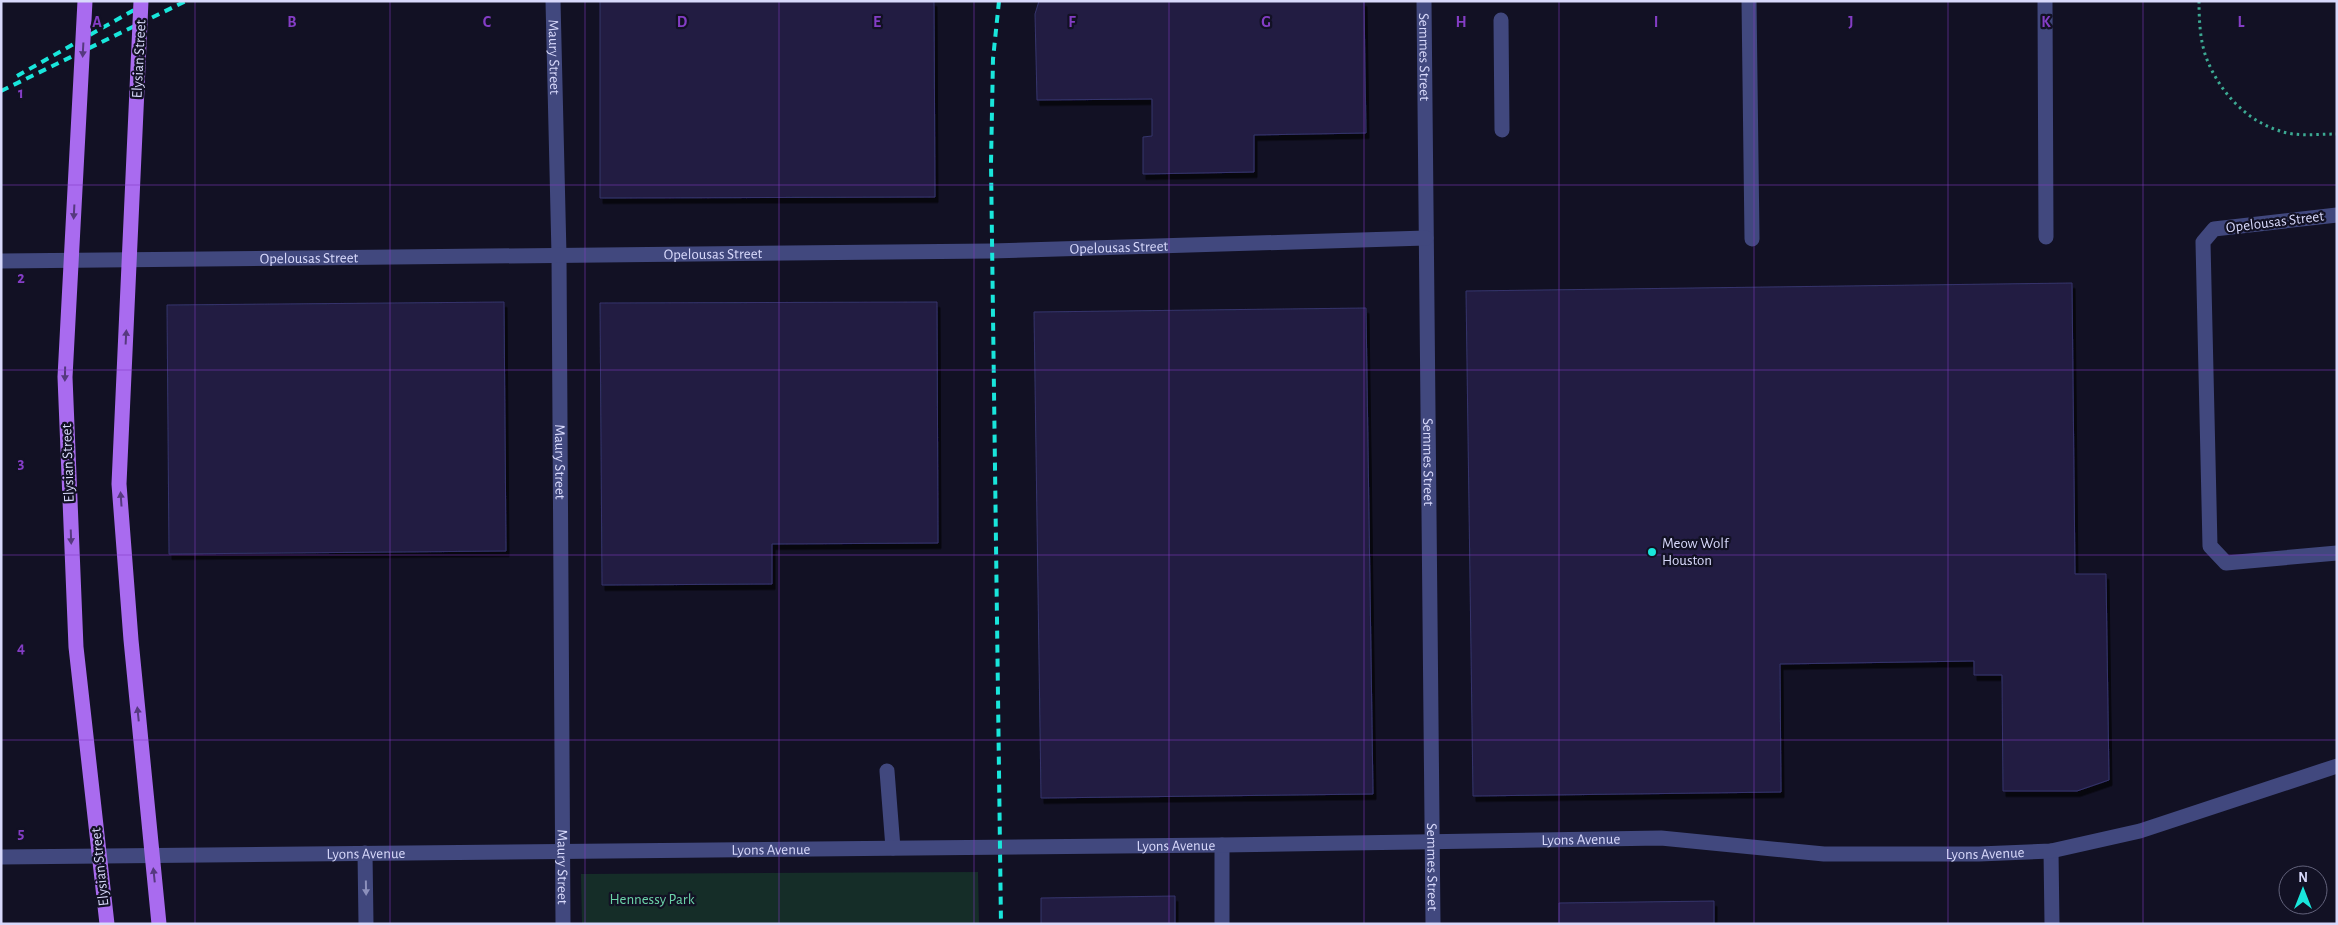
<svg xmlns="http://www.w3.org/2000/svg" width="2338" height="925" viewBox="0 0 2338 925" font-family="'Alegreya Sans',sans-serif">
<defs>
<filter id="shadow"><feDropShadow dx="3" dy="5.5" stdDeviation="0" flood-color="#0009"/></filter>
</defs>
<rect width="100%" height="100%" fill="#121124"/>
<path fill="#152d28" d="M978,872L979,924H582L581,874Z"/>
<g fill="#211f43" stroke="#36346c" filter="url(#shadow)">
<path d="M600,1H934L935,197L600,198Z"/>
<path d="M1039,1H1364L1366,133L1254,135V172L1143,174V137L1152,136V99L1037,100L1035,14Z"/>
<path d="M2072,283L2075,574H2106L2109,780L2077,791H2003L2002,675H1974V661L1780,664L1781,792L1473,796L1466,291Z"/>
<path d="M504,302L506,551L169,554L167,305Z"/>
<path d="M937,302L938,543L772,544V584L602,585L600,303Z"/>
<path d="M1366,308L1373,794L1041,798L1034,312Z"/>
<path d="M1175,896V924H1041V898Z"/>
<path d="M1714,901V924H1559V903Z"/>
</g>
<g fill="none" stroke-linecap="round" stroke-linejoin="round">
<path stroke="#3caa93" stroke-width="3" stroke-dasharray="2.5 4" stroke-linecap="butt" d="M2199,1C2199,20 2200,44 2208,62C2221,93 2247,121 2280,131C2297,137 2318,134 2337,134"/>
<g stroke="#41487e" stroke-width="15">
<path id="s1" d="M553,1L559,255L563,924"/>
<path id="s2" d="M1424,1L1433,924"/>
<path d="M1749,1L1752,239"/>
<path d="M2045,1L2046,237"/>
<path d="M1501,20L1502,130"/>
<path d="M2337,215L2214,229L2203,242L2210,546L2226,563L2337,553"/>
<path id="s3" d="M1,261L991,251L1426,238"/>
<path d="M887,771L893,848"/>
<path d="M1222,845V924"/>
<path d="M2051,851L2052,924"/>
<path d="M365,853L366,924"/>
<path id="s4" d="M1,857L1222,845L1661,838L1824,854H1979L2051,851L2140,831L2337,766"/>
</g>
<g stroke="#19e6db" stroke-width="4" stroke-dasharray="8 6" stroke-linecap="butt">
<path d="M999,1L993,59L991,163L1001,924"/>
<path d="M17,76L150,1"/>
<path d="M1,91L186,1"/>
</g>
<g stroke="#a96bef" stroke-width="15">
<path d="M85,1L65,377L76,647L107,924"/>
<path d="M141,1L119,484L131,640L159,924"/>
</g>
</g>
<defs><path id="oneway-solid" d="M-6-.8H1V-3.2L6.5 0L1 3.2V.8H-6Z" transform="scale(1.25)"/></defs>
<g fill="#56397f">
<use href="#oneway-solid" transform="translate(83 50) rotate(93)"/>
<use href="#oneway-solid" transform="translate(74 212) rotate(93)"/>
<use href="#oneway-solid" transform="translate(126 337) rotate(-87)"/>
<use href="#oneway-solid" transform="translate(65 374) rotate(91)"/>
<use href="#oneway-solid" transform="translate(121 499) rotate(-94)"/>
<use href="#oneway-solid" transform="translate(71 537) rotate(88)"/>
<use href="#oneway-solid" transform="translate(138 714) rotate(-96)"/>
<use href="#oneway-solid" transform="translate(154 875) rotate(-96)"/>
</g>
<use fill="#8c90bc" href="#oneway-solid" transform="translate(366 888) rotate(89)"/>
<path fill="none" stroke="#843dc5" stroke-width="1" stroke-opacity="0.55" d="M195,1V924M390,1V924M585,1V924M779,1V924M974,1V924M1169,1V924M1364,1V924M1559,1V924M1754,1V924M1948,1V924M2143,1V924M1,185H2337M1,370H2337M1,555H2337M1,740H2337"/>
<circle fill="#19e6db" stroke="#121124" stroke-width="2" cx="1652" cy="552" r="5"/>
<g text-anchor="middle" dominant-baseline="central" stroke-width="4.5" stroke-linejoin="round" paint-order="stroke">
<g font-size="15" fill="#d8d9fb" stroke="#121124">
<text stroke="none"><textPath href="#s1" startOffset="56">Maury Street</textPath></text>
<text stroke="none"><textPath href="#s2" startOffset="56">Semmes Street</textPath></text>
<text transform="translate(139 59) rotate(-87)">Elysian Street</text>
<text transform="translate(2275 222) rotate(-7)">Opelousas Street</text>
<text stroke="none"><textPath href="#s3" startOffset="1118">Opelousas Street</textPath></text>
<text stroke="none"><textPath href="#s3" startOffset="712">Opelousas Street</textPath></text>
<text stroke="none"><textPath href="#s3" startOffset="308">Opelousas Street</textPath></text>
<text stroke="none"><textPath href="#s1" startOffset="461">Maury Street</textPath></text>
<text transform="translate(68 463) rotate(-92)">Elysian Street</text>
<text stroke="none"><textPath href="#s2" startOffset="461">Semmes Street</textPath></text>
<text stroke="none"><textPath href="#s4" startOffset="1580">Lyons Avenue</textPath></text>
<text stroke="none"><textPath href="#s4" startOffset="1175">Lyons Avenue</textPath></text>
<text stroke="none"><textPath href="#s4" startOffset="770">Lyons Avenue</textPath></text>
<text stroke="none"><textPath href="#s4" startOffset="365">Lyons Avenue</textPath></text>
<text stroke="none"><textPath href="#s4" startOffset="1985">Lyons Avenue</textPath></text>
<text transform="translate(100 867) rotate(-96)">Elysian Street</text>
<text stroke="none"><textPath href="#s1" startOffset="866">Maury Street</textPath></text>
<text stroke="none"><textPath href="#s2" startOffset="866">Semmes Street</textPath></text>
</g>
<g font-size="15" fill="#d8d9fb" stroke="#121124" text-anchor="start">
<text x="1662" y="543">Meow Wolf<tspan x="1662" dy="17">Houston</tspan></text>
</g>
<g font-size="15" fill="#6cd3a9" stroke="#121124">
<text x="652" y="899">Hennessy Park</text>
</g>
</g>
<g font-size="16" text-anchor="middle" font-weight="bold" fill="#843dc5" stroke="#121124" stroke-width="4.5" stroke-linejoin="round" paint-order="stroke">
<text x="97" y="27">A</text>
<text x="292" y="27">B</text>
<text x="487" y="27">C</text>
<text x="682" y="27">D</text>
<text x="877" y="27">E</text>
<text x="1072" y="27">F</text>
<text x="1266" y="27">G</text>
<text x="1461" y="27">H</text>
<text x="1656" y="27">I</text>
<text x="1851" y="27">J</text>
<text x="2046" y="27">K</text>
<text x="2241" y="27">L</text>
<text x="21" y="98">1</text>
<text x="21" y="283">2</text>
<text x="21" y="468">3</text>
<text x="21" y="653">4</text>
<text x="21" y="838">5</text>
</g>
<rect width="2338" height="925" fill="none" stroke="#d8d9fb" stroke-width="5"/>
<g transform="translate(2303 890)"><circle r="24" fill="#121124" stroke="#61617a"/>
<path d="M0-4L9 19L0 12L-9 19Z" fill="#19e6db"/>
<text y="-8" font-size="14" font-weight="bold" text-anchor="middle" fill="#d8d9fb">N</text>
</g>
</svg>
